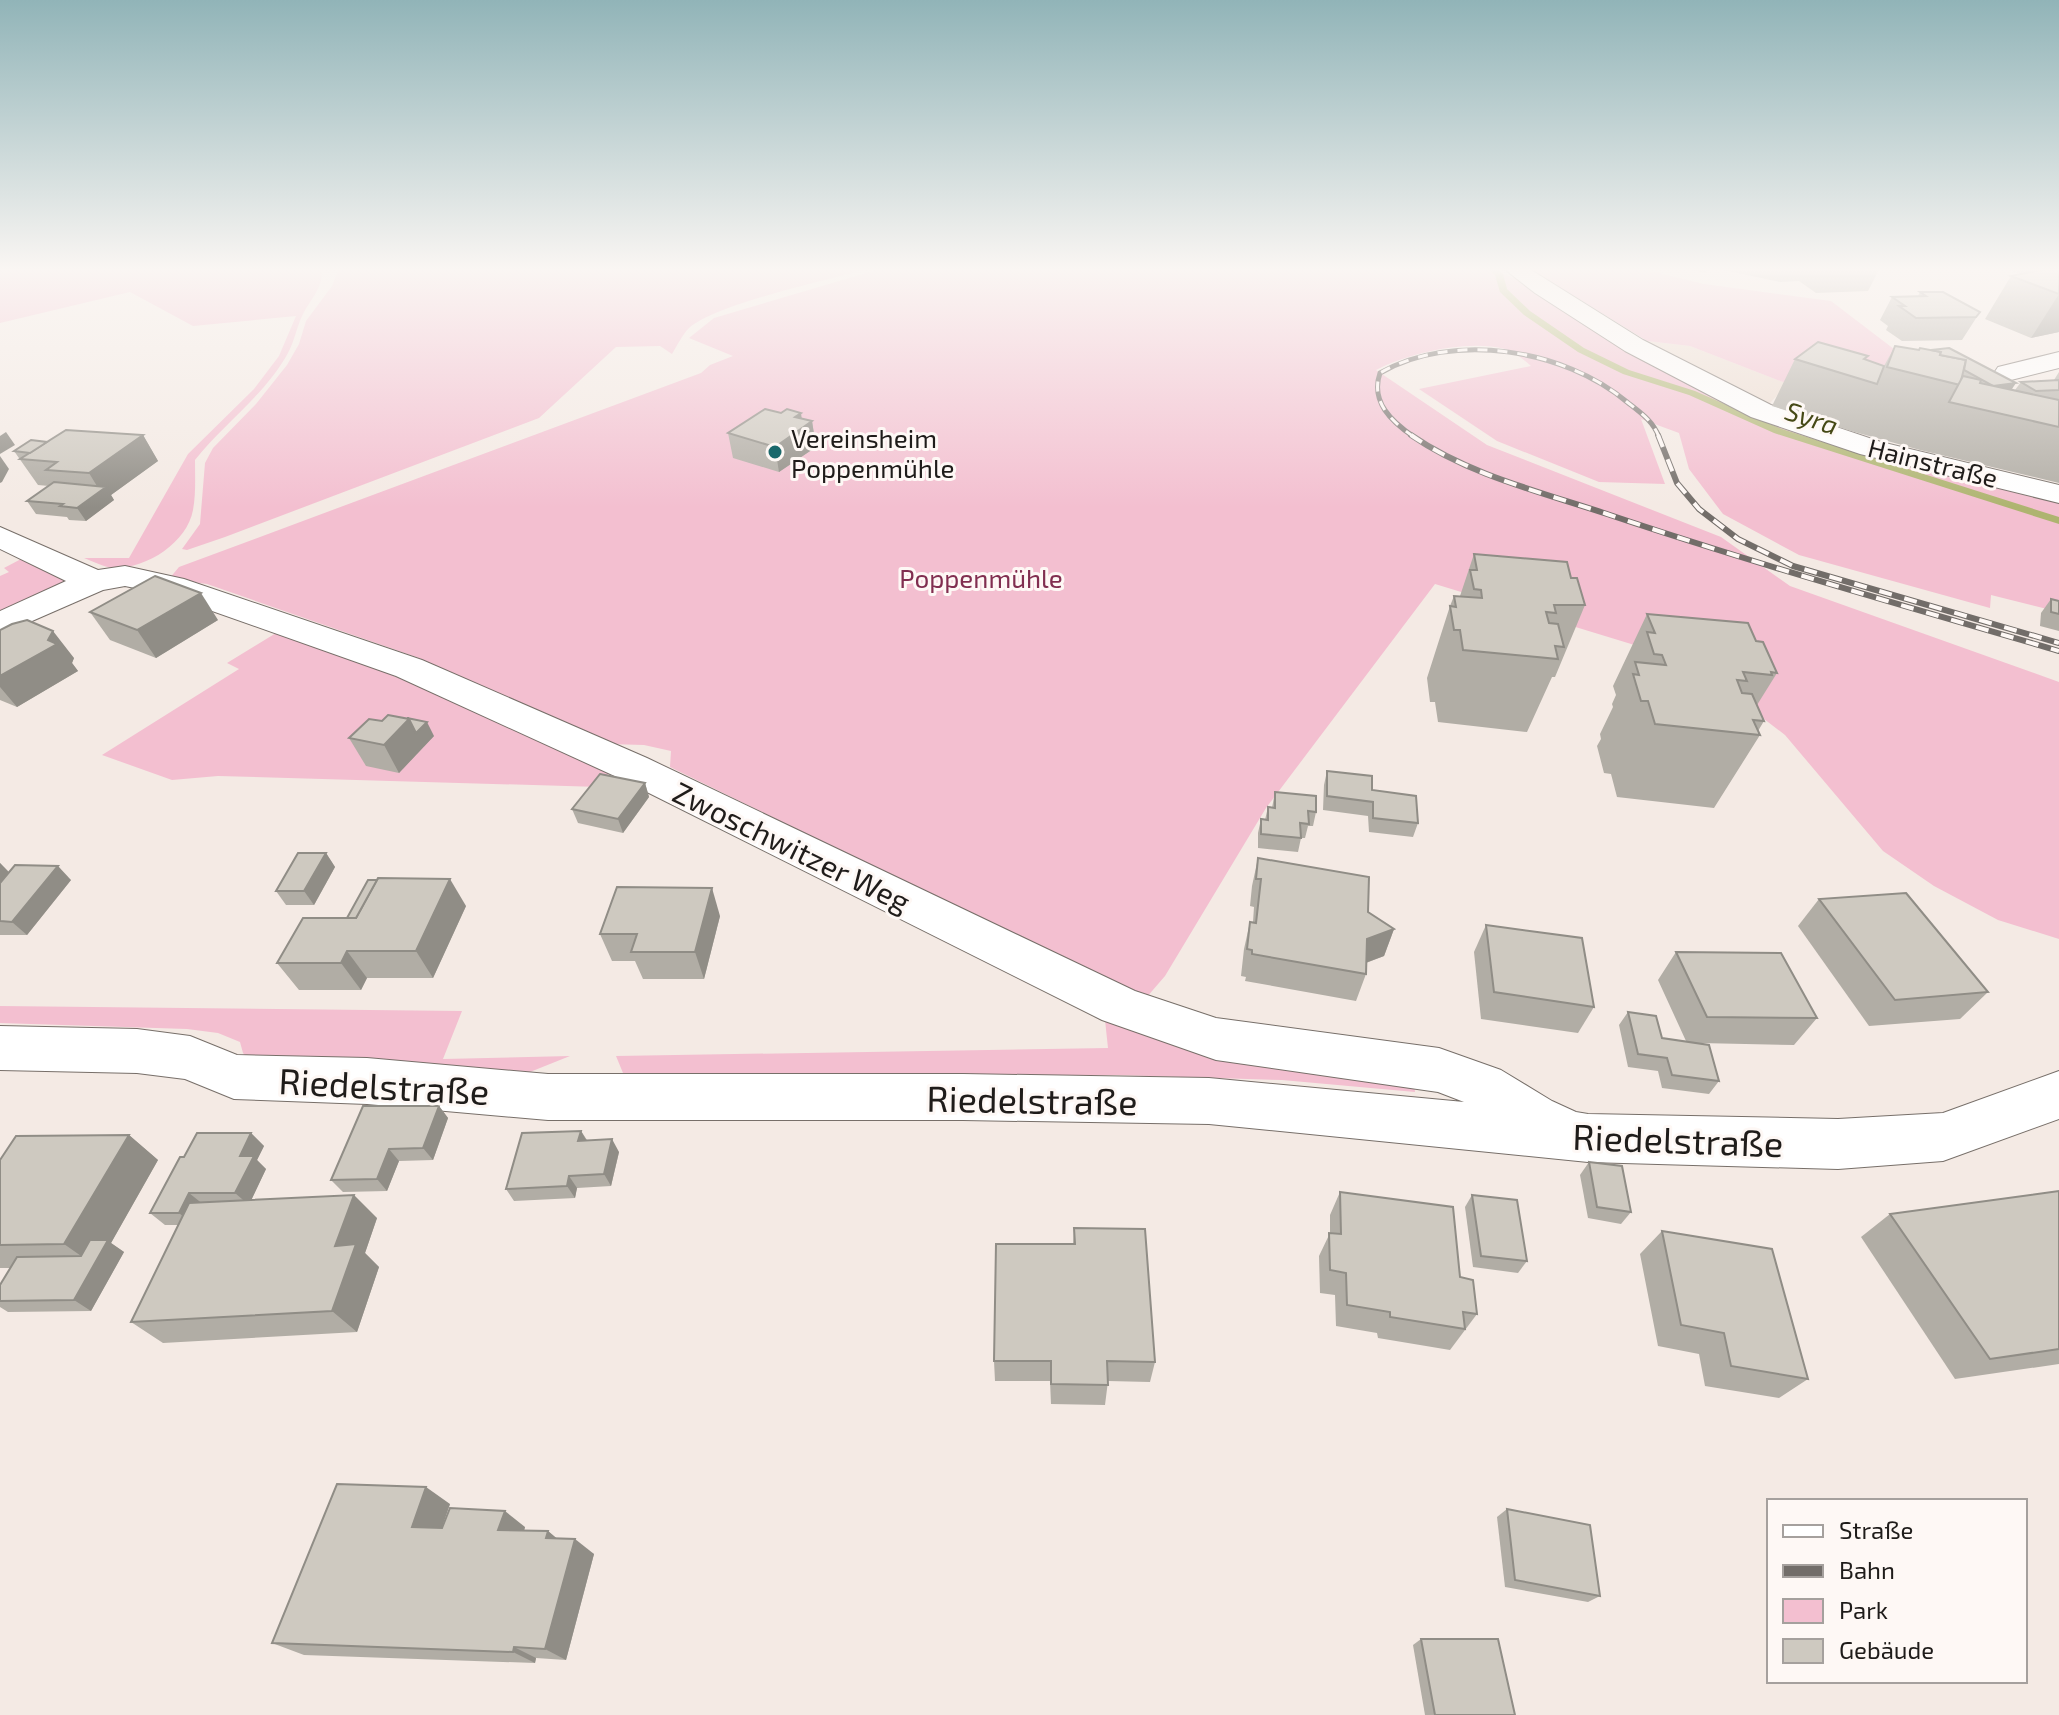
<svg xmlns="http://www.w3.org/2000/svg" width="2059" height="1715" viewBox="0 0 2059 1715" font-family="'Exo 2',sans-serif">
<rect width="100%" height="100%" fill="#f4eae4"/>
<path fill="#edddd2" d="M1647,341L1690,346L1788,384L1767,406L1693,370Z"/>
<g fill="#f3bfd0">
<path d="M0,268H321C325,284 312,298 304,312C297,325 295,340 288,353C265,395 224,423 195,460C195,477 196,494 193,510C187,543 146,569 113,568C104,567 92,561 84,558H129L188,454L254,389L279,356L296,316L193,326L130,292L0,323Z"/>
<path d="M339,268H871C829,280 718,303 689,328C682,335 677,346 672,354L660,346L616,347L539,418L225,537L187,550L182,549L200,524L205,463L213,448L256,404L287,365L299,344L306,321L332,286Z"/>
<path d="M883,268H1488L1534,286L1723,399L2059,502V612L1991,595L1990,608L1799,555L1723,514L1689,469L1679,433L1641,419L1665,484L1599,482L1497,441L1419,389L1531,366C1524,360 1514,351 1505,349C1468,339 1408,353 1376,370L1487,445L1721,537L1790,586L2059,682V939L1998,920L1934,886L1883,851L1785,735L1690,662L1435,584L1266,808L1165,976L1146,998L1093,974L670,767L671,751L644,745L608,744L419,658L207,584L169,579L179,567L701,373L710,365L733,356L689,338L714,318Z"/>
<path d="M1515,268H1638L1704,284L1831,301L1907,359L1980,401L1788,384L1690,346L1647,341L1561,288Z"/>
<path d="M23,558L65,578L64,586L0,618V576L9,572L4,568Z"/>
<path d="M281,630L455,701L610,772L600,787L218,776L172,780L102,755L239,669L227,663Z"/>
<path d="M1066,995L1414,1084L1415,1092L1282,1080L1116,1075L665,1080L623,1073L616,1056L1108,1048L1105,1020Z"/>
<path d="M0,1006L462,1011L443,1059L570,1056L530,1072L470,1073L252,1064L243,1053L240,1042L218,1033L187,1029L0,1023Z"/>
</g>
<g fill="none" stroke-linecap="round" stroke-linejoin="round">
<path fill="#aeb470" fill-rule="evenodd" d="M1488,268H1496L1503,274L1507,289L1530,311L1584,348L1629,370L1695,391L1782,429L2059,517V524L1774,433L1689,395L1623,374L1578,352L1524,315L1500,292L1495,275Z"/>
<g stroke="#776f69" stroke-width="2">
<g id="street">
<path d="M1503,268H1528L1643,340L1771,405L1881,442L2059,485V503L1860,454L1751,417L1625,351L1535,293Z"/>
<path d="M2059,352V368L2007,381L1998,379L1994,373L1998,367Z"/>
<path d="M0,527L98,570L125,566L184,579L422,660L647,758L1135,991L1216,1018L1439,1048L1501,1070L1552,1101L1576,1112L1588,1114L1838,1119L1943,1113L2059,1071V1119L1943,1161L1838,1169L1588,1162L1209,1124L963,1120H548L367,1104L234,1099L185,1079L137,1073L0,1070V1026L137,1029L190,1036L237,1055L367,1058L548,1074H963L1209,1078L1464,1102L1438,1092L1216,1060L1102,1020L619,778L396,676L164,594L125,586L103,590L0,635V611L66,581L0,549Z"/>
</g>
</g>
<use href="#street" fill="#fff" fill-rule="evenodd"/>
<g stroke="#726d69" stroke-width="5">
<path id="rail-far1" d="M1414,437C1392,422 1370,402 1380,373C1453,331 1564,349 1627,402C1641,413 1653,421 1659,437"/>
</g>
<g stroke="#726d69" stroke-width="6">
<g id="rail">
<path d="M1411,435C1469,475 1541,492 1607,514C1756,564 1908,607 2059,651"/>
<path d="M1658,435L1677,483L1699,509L1738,539L1793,566L2059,643"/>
</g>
</g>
<use href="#rail-far1" stroke="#fef8f5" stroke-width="3" stroke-dasharray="10" stroke-linecap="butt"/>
<use href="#rail" stroke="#fef8f5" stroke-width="4" stroke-dasharray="13" stroke-linecap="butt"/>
</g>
<g fill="#b1ada5">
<path d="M1682,268H1711L1706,273Z"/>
<path d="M1714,268H1880L1868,291L1816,293L1799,281L1780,282Z"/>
<path d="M2007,268H2059V332L2031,338L1985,319L2011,276L2019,274L2006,269Z"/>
<path d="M1920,292L1980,312L1962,340L1902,341L1886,330L1888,326L1880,320L1892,297L1918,296Z"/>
<path d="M1895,346L1918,350L2015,390L2021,382L2054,380L2059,372V483L1920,450L1851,431L1772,406L1795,359L1866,360L1884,366Z"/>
<path d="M781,413H801V418L812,421L816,447L779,472L733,458L728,433Z"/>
<path d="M143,435L158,461L111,495L114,500L86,521L69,520L67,517L36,514L27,501L49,486L38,485L14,451L47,442Z"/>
<path d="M1474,554L1571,578L1585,605L1555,677H1552L1527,732L1438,722L1435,702H1430L1427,678L1450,606L1454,596H1460Z"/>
<path d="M2051,599L2059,601V631L2040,626L2041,613Z"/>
<path d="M90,612L218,620L156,658L110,640Z"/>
<path d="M1647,614L1756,641L1777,673L1757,705L1764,721L1758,731L1760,735L1714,808L1617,797L1611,774L1604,773L1597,746L1601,739L1600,734L1613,707L1612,704L1616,695L1613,686Z"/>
<path d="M0,630L74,658L72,663L78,671L17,707L0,700Z"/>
<path d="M434,736L399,773L366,766L349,738Z"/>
<path d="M1327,771L1372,790L1418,823L1413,837L1369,832L1368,816L1323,810L1324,785Z"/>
<path d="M645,783L649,797L623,833L578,823L572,809Z"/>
<path d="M1275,792L1316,812L1313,826H1308L1305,838H1301L1298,852L1258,848V833L1261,819L1265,820L1268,807L1272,808Z"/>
<path d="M326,853L335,867L314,905H286L276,891Z"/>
<path d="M1258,858L1368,912L1394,929L1384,956L1366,963V974L1356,1001L1245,981L1246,977L1241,976L1244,949L1250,922H1253L1254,907L1250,906L1252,886Z"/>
<path d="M0,863L9,872L71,880L27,935H0Z"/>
<path d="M1819,899L1988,992L1960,1019L1869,1026L1798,926Z"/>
<path d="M466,906L433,978H367L361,990H299L277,963L347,918Z"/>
<path d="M720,916L704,979H643L635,961H612L600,934Z"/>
<path d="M1486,925L1594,1007L1578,1033L1481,1019L1474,952Z"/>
<path d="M1676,952L1817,1018L1794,1045L1699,1043L1719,1081L1709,1094L1662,1088L1658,1071L1628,1067L1619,1025L1628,1012L1662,1038L1686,1041L1658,980Z"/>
<path d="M439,1106L448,1118L433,1160L399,1161L387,1191L343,1192L331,1180Z"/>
<path d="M581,1131L587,1140L619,1152L611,1186L577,1188L575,1198L514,1201L506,1189Z"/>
<path d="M251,1133L264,1146L257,1160L266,1169L251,1200L377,1218L365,1253L379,1267L357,1332L163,1343L131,1322L178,1225H165L150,1213L184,1157Z"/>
<path d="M129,1135L158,1160L111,1243L124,1252L91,1311L8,1312L0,1307V1301L10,1268H0V1160Z"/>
<path d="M1589,1162L1631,1212L1621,1224L1588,1218L1580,1175Z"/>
<path d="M2059,1191V1364L1955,1379L1861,1237L1890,1214Z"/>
<path d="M1340,1192L1460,1277L1477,1314L1450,1350L1378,1338L1377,1333L1336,1326L1335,1295L1320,1293L1319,1256L1330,1233V1215Z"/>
<path d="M1472,1195L1527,1261L1518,1273L1473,1267L1465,1207Z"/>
<path d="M1074,1228L1155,1362L1150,1382L1108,1381L1105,1405L1051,1404L1050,1381H995L994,1361L1073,1244Z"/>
<path d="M1662,1231L1808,1379L1779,1398L1705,1386L1699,1354L1658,1346L1640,1254Z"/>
<path d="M450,1504L441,1528L525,1527L524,1531H548L556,1538L594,1554L566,1660L536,1658L535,1663L304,1655L272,1643Z"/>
<path d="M1507,1509L1600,1596L1588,1602L1505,1587L1497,1517Z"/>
<path d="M1421,1639L1515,1715H1425L1413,1645Z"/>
</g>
<g fill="#908d86">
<path d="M2059,294V332L2031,338Z"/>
<path d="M2016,383L2008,395L1993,386Z"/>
<path d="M801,413L803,428L812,421L816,447L779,472L775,447L795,417Z"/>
<path d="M6,432L15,445L0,454V436Z"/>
<path d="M143,435L158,461L111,495L114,500L86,521L77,508L100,491L89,473Z"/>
<path d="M0,456L9,469L2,482L0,483Z"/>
<path d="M201,593L218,620L156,658L137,630Z"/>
<path d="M53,631L74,658L72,663L78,671L17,707L0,687V676L48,640Z"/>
<path d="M409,719L427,722L434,736L399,773L384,745Z"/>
<path d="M645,783L649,797L623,833L618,819Z"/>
<path d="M326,853L335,867L314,905L304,891Z"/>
<path d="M0,863L22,886L0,913Z"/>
<path d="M58,866L71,880L27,935L12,922Z"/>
<path d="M450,879L466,906L433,978L416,951Z"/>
<path d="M712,888L720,916L704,979L695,952Z"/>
<path d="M1394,929L1384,956L1357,966L1367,939Z"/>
<path d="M347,951L367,978L361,990L341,963Z"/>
<path d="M439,1106L448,1118L433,1160L423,1148Z"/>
<path d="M581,1131L588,1143L578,1141Z"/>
<path d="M251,1133L264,1146L257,1160L266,1169L249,1205L235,1193L240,1156Z"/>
<path d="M129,1135L158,1160L111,1243L124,1252L91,1311L74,1300L94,1265L64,1244Z"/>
<path d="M612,1139L619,1152L611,1186L604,1174Z"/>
<path d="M389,1149L399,1161L387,1191L377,1179Z"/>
<path d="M569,1176L577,1188L575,1198L567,1186Z"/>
<path d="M189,1193L204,1205L193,1225L179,1213Z"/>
<path d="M354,1195L377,1218L365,1253L379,1267L357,1332L332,1311L335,1246Z"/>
<path d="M426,1487L450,1504L437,1542L412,1527Z"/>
<path d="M505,1511L525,1527L520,1545L498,1530Z"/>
<path d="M548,1531L567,1547L546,1538Z"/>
<path d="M575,1539L594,1554L566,1660L545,1649Z"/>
<path d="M514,1647L536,1658L535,1663L513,1652Z"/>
</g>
<g fill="#cec9c0" stroke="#908d86" stroke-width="2">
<path d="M2051,268H2059V294L2011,276Z"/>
<path d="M1920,292H1943L1980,312L1976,317L1916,318L1899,306H1905L1892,297L1926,296Z"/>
<path d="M1818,342L1868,356L1864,359L1884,366L1877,384L1795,359Z"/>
<path d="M1895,346L1919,350L1920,348L1941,352L1940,355L1966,360L1960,385L1887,367Z"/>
<path d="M1949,348L2016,383L1993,386L1964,370L1966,360L1940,355L1941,352L1931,350Z"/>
<path d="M1963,376L1981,380L1980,383L2059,400V427L1949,402Z"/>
<path d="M2059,380V390L2036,391L2021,382Z"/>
<path d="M765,409L781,413L787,409L801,413L795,417L812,421L775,447L728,433Z"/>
<path d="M66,430L143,435L89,473L46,470L57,462L20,459Z"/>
<path d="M31,440L47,442L30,453L14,451Z"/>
<path d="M54,482L106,487L77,508L60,506L63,504L27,501Z"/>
<path d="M1474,554L1567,562L1571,578H1577L1585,605H1554L1556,613L1546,612L1549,623L1558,624L1564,647L1555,646L1558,659L1463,650L1460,630H1454L1450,606L1456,607L1454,596L1482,598L1481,590L1474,589L1470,570H1477Z"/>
<path d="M155,576L201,593L137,630L90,612Z"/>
<path d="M2051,599L2059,601V614L2051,612Z"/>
<path d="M1647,614L1748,623L1756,641L1763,642L1777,673L1771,672L1772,675L1743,672L1747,681L1737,680L1742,693L1752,694L1764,721L1753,720L1760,735L1655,724L1648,701H1641L1633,674L1639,675L1635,662L1666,665L1662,655L1654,654L1647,632L1655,633Z"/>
<path d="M27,620L53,631L48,640L57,644L0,676V630L12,624Z"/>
<path d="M388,715L409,719L384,745L349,738L369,719L382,721Z"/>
<path d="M407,718L427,722L416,733L409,719Z"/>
<path d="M1327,771L1372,776V790L1416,796L1418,823L1373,818V802L1327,796Z"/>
<path d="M600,774L645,783L618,819L572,809Z"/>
<path d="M1275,792L1316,796V812L1308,811L1309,824L1300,823L1301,838L1261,834V819L1268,820V807L1275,808Z"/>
<path d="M298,853H326L304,891H276Z"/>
<path d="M1258,858L1369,877L1368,912L1394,929L1367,939L1366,974L1252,954V950L1247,949L1250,922L1256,923L1261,879H1256Z"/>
<path d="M15,865L58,866L12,922L0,921V883Z"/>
<path d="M378,878L450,879L416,951H347L341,963H277L303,918H356Z"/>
<path d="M368,880H377L356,918H347Z"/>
<path d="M617,887L712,888L695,952H631L637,934H600Z"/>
<path d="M1906,893L1988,992L1895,1000L1819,899Z"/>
<path d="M1486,925L1582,938L1594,1007L1494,992Z"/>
<path d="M1676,952L1781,953L1817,1018L1707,1017Z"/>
<path d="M1628,1012L1656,1016L1662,1038L1709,1045L1719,1081L1672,1075L1667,1058L1638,1054Z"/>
<path d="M363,1106H439L423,1148L389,1149L377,1179L331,1180Z"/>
<path d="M581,1131L578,1141L612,1139L604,1174L569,1176L567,1186L506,1189L522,1133Z"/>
<path d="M197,1133H251L240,1156H254L235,1193H189L179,1213H150L180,1157H184Z"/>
<path d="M129,1135L64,1244L0,1245V1160L16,1136Z"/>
<path d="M1589,1162L1622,1166L1631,1212L1597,1207Z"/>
<path d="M2059,1191V1349L1990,1359L1890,1214Z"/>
<path d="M1340,1192L1453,1207L1460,1277L1473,1280L1477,1314L1463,1312L1465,1329L1390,1317V1312L1347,1305L1346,1273L1330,1270L1329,1233L1341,1234Z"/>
<path d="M354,1195L335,1246L356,1244L332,1311L131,1322L189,1203Z"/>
<path d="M1472,1195L1517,1200L1527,1261L1481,1256Z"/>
<path d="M1074,1228L1145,1229L1155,1362L1107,1361L1108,1385L1051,1384V1361H994L996,1244H1075Z"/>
<path d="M1662,1231L1772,1249L1808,1379L1731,1366L1724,1333L1681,1325Z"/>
<path d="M90,1240H108L74,1300L0,1301V1285L17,1257L81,1256Z"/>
<path d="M337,1484L426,1487L412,1527L442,1528L450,1508L505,1511L498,1530L548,1531L546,1538L575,1539L545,1649L514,1647L513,1652L272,1643Z"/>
<path d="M1507,1509L1590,1525L1600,1596L1515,1580Z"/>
<path d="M1421,1639H1498L1515,1715H1435Z"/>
</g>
<linearGradient id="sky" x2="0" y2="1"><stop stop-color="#91b4b8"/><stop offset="0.53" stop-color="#faf6f3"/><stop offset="1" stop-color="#faf6f3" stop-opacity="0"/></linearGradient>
<rect width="2059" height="508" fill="url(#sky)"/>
<circle fill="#1a686b" stroke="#fef8f5" stroke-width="3" cx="775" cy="452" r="8"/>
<g text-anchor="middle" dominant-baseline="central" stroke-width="6" stroke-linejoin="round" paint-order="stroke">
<g font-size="26" font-style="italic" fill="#464916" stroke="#fef8f5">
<text transform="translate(1812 417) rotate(18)">Syra</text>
</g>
<g font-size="26" fill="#1f1c1a" stroke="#fef8f5" text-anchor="start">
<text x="791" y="437">Vereinsheim<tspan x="791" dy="30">Poppenmühle</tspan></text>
</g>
<g font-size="26" fill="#1f1c1a" stroke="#fef8f5">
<text transform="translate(1933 462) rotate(14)">Hainstraße</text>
</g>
<g font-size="26" fill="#812e50" stroke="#fef8f5">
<text x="981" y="577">Poppenmühle</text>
</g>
<g font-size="30" fill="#1f1c1a" stroke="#fef8f5">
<text transform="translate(792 846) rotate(26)">Zwoschwitzer Weg</text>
</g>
<g font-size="36" fill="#1f1c1a" stroke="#fef8f5">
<text transform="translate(384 1085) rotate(3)">Riedelstraße</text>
<text transform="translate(1032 1099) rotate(1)">Riedelstraße</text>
<text transform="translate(1678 1139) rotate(2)">Riedelstraße</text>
</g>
</g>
<rect x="1767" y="1499" width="260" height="184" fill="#fef8f5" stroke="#a5a09d" stroke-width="2"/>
<rect x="1783" y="1525" width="40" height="12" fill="#ffffff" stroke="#a5a09d" stroke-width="2"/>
<text x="1839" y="1539" font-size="24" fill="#1f1c1a">Straße</text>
<rect x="1783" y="1565" width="40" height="12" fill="#726d69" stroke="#a5a09d" stroke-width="2"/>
<text x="1839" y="1579" font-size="24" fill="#1f1c1a">Bahn</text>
<rect x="1783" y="1599" width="40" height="24" fill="#f3bfd0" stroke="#a5a09d" stroke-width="2"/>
<text x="1839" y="1619" font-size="24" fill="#1f1c1a">Park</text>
<rect x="1783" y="1639" width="40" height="24" fill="#cec9c0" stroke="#a5a09d" stroke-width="2"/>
<text x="1839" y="1659" font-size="24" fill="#1f1c1a">Gebäude</text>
</svg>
